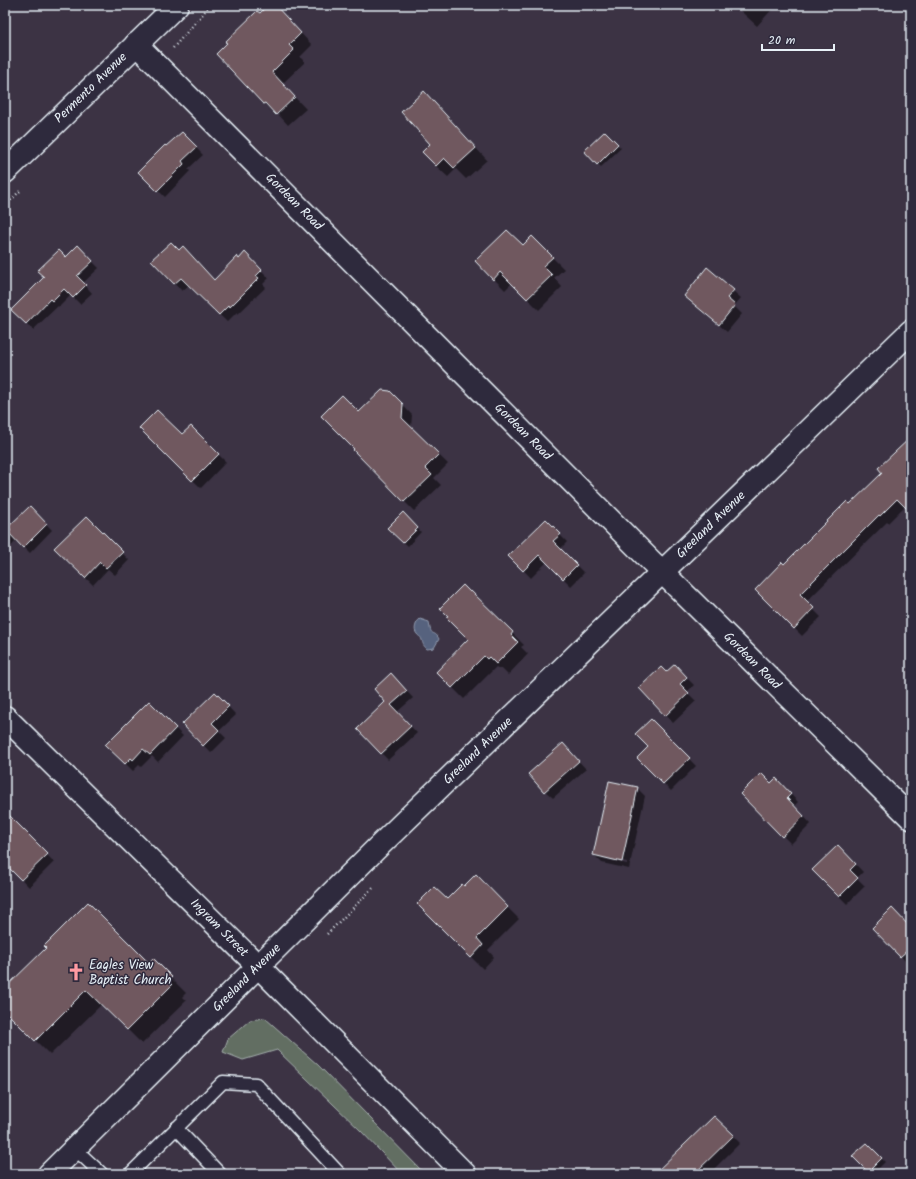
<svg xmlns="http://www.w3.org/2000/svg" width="916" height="1179" viewBox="0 0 916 1179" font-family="Kalam,sans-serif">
<rect width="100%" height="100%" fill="#3c3344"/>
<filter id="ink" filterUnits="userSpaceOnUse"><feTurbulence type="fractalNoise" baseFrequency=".025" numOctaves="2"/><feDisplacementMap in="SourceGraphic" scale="8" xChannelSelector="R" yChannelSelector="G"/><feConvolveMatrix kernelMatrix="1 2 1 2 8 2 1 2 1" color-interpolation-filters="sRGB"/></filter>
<g filter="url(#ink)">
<path fill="#626e62" stroke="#a5b0ad" d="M265,1018L318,1065L425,1174H402L361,1131L277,1050L243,1060L223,1052L228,1039L250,1020Z"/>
<path fill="#56627e" stroke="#909baf" d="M420,619L429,622C431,639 434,629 439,639L434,648L427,649C423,645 423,644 422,640C420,635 420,638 417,634C413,630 416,622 420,619Z"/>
<g fill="#0007" fill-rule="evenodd">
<path d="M270,5H274L312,45L300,57L305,62L282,84L306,109L288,125L277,113L275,115L264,103L260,15Z"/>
<path d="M734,5H776L757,26Z"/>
<path d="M435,104L487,160L466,179L456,169L448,177L436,166L432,144Z"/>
<path d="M605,132L621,148L601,167L585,151Z"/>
<path d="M182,133L203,155L188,169L190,171L165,197L139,172Z"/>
<path d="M532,237L564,269L554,278L562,287L539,310L512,283L505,290L476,261L523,247Z"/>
<path d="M78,247L99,268L83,283L92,293L80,304L71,295L59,307L58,306L33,330L13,310Z"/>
<path d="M245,254L269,278L263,284L266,287L238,314L237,312L227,322L189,285L182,291L153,260L214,281Z"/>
<path d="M733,291L741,298L734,306L742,314L727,332L685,295Z"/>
<path d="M390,392L412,415L411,428L448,464L434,478L441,485L414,511L404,501L359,413Z"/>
<path d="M191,427L226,462L201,488L140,428L182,436Z"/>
<path d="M911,490V500L888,523L887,522L806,602L821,617L802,636L756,590L850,506Z"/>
<path d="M30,507L52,530L30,553L17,540L5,553V528L7,530Z"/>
<path d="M403,514L421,532L408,546L389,528Z"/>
<path d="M87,517L129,560L115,575L108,569L93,585L55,548Z"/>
<path d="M546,521L567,542L560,549L584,573L571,586L547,562L531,578L510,556Z"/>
<path d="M471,592L524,645L521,647L528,654L508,675L501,668L499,669L496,667L464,699L437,672L469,639L470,593Z"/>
<path d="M666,673H682L694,685L687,692L696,701L673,723L666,715Z"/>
<path d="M397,681L413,698L397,712L417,733L388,760L358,729L387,702Z"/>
<path d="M215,693L236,715L219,731L226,738L211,753L183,724Z"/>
<path d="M149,702L183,736L158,762L152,756L141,767L139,765L133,771L107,745Z"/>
<path d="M651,720L696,766L671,791L639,758L649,747Z"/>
<path d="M570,752L586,769L553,798L545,791Z"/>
<path d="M776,779L798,802L794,806L811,824L791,844L741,794L771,784Z"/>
<path d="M637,788L645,796L629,869L602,863L594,855ZM602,856L627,862V864L602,858Z"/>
<path d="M5,812L54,862L29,887L5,862Z"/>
<path d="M838,846L863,872L857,878L865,886L847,904L813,870Z"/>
<path d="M476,876L519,919L488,950L494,957L483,969L418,904L447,901L464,887Z"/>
<path d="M874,928L911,929V961L908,964Z"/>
<path d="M153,960L186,993L182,997L186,1001L142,1044L102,1004L50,1055L5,1010V990L149,964Z"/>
<path d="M714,1117L740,1143L709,1174H659Z"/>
<path d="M867,1144L885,1162L873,1174H871L854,1157Z"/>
</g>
<g fill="#6f595e" stroke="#e8f1f8">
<path d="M268,5H275L301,33L289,45L294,50L272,72L295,97L276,115L265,103L263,104L216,54L227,43L225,42L257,11L260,13Z"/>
<path d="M424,91L476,148L454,168L444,158L436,166L422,152L430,144L401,112Z"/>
<path d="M605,131L618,144L597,165L584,151Z"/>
<path d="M182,132L197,147L182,161L184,164L157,191L138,172L165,145L166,146Z"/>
<path d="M507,230L523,245L532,236L553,257L543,266L552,275L527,299L500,272L493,280L475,261Z"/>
<path d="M171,242L179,250L183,246L214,280L237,256L239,259L245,252L262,270L256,276L259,278L230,307L229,305L219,315L181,278L174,284L151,260Z"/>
<path d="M78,245L93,261L77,276L86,285L73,298L64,289L52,301L50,299L26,324L11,310L44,277L37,271L59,250L66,257Z"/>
<path d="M707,267L734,290L727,298L735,305L719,325L684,296Z"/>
<path d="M382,390L390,391L403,404L402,418L439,454L425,468L432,475L404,502L353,450L354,449L321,416L342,395L359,412Z"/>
<path d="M157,410L182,434L191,426L219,454L192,481L139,428Z"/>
<path d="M911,437V513L897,499L880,516L879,515L800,594L814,608L794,629L755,590L782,562L784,564L847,501L850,504L882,473L878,468Z"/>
<path d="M30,506L47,524L23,548L8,532L11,530L8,527Z"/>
<path d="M403,512L418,528L403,543L387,528Z"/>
<path d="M87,516L123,552L106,568L100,562L85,578L54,548Z"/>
<path d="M546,519L561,534L553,541L577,565L563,579L539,555L523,571L508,556Z"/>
<path d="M463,585L470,592L471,591L513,632L511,635L518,642L496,664L489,657L487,659L484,656L452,688L436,672L468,639L446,617L448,616L440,608Z"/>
<path d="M675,664L687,677L680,684L689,693L665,716L639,688L661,667L666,672Z"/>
<path d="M391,673L407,691L391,705L411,726L381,754L357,729L385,702L374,689Z"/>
<path d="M215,692L229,706L212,723L219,730L203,746L182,724Z"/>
<path d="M149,701L176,728L150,755L143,749L133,760L131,758L125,764L105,745Z"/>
<path d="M651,719L690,758L663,784L637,758L648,747L635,734Z"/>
<path d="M563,743L579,761L544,792L528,774Z"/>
<path d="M761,773L771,783L776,778L791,794L787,798L804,816L782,837L740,794Z"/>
<path d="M609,781L638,787L622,862L593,855Z"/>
<path d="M5,811L48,854L21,880L5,864Z"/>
<path d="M838,845L856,864L850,870L858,878L839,897L812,870Z"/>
<path d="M476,874L508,907L477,938L483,945L471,958L417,904L434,887L447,899L462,884L464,886Z"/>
<path d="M88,902L149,963L153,958L172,977L168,981L172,985L127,1030L86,990L35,1041L5,1011V988L46,948L44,946Z"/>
<path d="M892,908L911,928V947L900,957L872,928Z"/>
<path d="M714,1116L734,1135L694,1174H654Z"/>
<path d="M867,1143L882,1158L868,1172L852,1156Z"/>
</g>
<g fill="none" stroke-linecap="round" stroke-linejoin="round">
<g stroke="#e8f1f8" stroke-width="15">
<g id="service">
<path d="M176,1128L220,1174"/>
<path d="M75,1149L102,1174"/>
<path d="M130,1174L223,1082L256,1084L340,1174"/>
</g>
</g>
<g stroke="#e8f1f8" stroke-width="25">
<g id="minor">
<path d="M136,44L650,560L911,818"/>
<path d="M5,172L177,5"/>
<path d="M5,717L259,967L465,1174"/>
<path d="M49,1174L376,849L911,331"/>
</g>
</g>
<g stroke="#e8f1f8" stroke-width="2.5" stroke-dasharray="1 3" stroke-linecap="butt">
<path d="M173,48L202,15L209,5"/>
<path d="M5,206L20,191"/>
<path d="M327,934L373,888"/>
</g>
<use href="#service" stroke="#2f2a3d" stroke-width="12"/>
<use href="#minor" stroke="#2f2a3d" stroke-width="22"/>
</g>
</g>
<defs>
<g id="church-bare" transform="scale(1.38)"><path d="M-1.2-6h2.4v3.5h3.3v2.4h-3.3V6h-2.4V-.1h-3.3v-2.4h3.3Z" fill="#ff9aa2" stroke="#2f2a3d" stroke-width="2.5" paint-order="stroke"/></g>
</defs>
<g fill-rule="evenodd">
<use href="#church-bare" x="76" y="972"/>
</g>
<g text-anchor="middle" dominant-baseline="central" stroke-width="3" stroke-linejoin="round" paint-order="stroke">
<g font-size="13" fill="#e8f1f8" stroke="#2f2a3d">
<text transform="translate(91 88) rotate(-44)">Permento Avenue</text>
<text transform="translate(294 202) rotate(45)">Gordean Road</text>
<text transform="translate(523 432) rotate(45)">Gordean Road</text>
<text transform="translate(711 525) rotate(-44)">Greeland Avenue</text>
<text transform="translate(752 661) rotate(45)">Gordean Road</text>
<text transform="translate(478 751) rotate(-44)">Greeland Avenue</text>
<text transform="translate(219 928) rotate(45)">Ingram Street</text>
<text transform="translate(247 978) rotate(-45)">Greeland Avenue</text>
</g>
<g font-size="13" fill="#e8f1f8" stroke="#2f2a3d" text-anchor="start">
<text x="89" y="965">Eagles View<tspan x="89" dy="15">Baptist Church</tspan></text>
</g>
</g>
<rect width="916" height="1179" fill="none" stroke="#2f2a3d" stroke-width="20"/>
<rect x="10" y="10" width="896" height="1159" fill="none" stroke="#e8f1f8" stroke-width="1.5" filter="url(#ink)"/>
<path d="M762 44v6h72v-6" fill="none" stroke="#e8f1f8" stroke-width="2"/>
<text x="768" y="44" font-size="12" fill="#e8f1f8" stroke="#2f2a3d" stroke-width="3" paint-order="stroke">20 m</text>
</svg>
